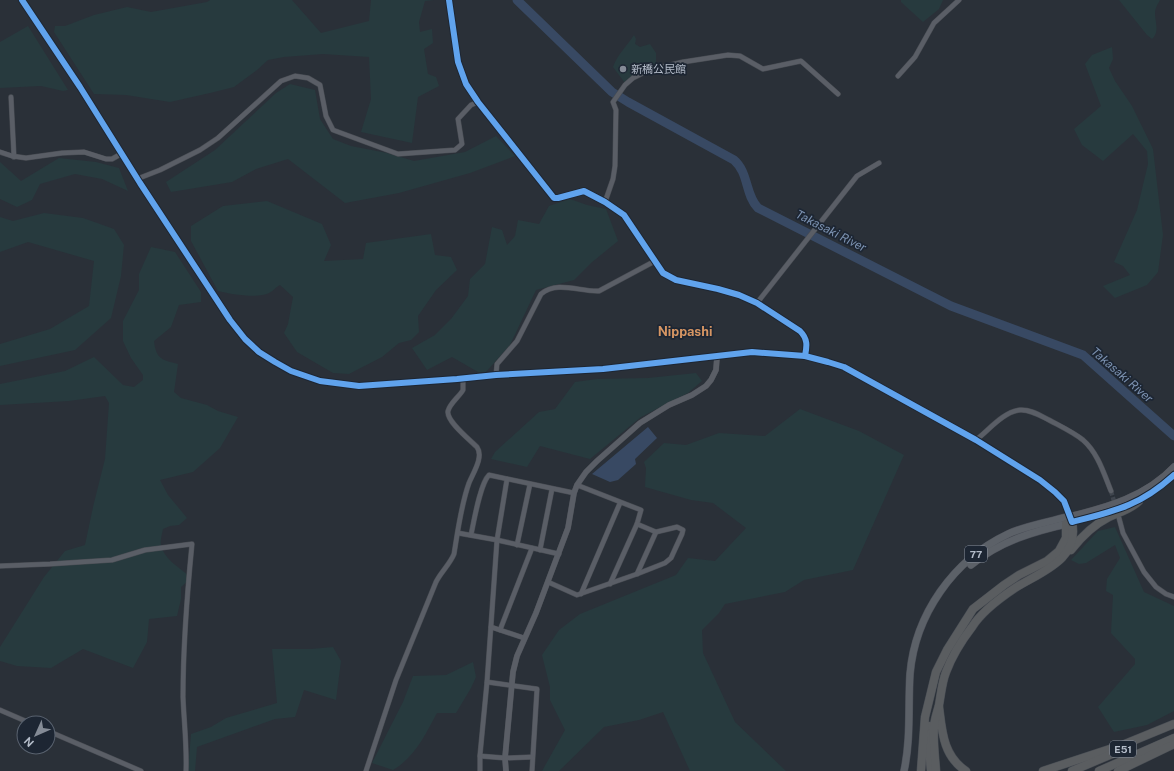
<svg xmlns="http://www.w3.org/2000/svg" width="1174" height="771" viewBox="0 0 1174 771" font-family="'Public Sans','Noto Sans JP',sans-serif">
<rect width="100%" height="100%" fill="#2a3038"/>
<g fill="#273a3e">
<path d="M210,0H292L321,33L369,21L371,0H434L425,1L419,22L420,32L432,29L433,43L424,49L428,74L436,77L439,86L418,97L412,143L361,132L371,99L369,57L323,54L284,57L268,60L257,70L234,87L210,93L170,102L126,95L94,94L54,32L55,26H65L94,15L127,7L151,12L207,2Z"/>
<path d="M901,0H943L939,9L923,22L901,2Z"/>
<path d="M1119,0H1160C1158,4 1155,8 1155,13C1155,22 1160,32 1152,39L1147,35Z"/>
<path d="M28,26L68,90L63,91L41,86L0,88V42Z"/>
<path d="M634,35L636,39L635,44L640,47L650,44L656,53V67L625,83L613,67C617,55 627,46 634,35Z"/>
<path d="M1112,47L1113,59L1109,68L1115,81L1132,106L1153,149L1163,235L1158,272L1147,285L1115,298L1103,286L1130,275L1123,266L1114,262L1137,210L1148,164L1147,151L1133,134L1103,161L1082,145L1074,129L1101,106L1085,64L1092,55Z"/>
<path d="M290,84L315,90L320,119L333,139L351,146L387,153L414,161L465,152L496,136L515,156L470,173L399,193L345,203L288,159L256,169L232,182L171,192L166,182L215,150L276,93Z"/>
<path d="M59,158L96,162L119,168L128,191L102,179L75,174L40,184L32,200L17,207L0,199V162L21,181Z"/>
<path d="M570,199L587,205L606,209L618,241L591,263L574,280L536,290L510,345L486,372H478L452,357L427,370L412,348L435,335L451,319L468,296L470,279L485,264L492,227L502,230L507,245L515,236L518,220L539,224L549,206Z"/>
<path d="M267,201L322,224L331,245L324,261L363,259L366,243L431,234L435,255L451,257L457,270L436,290L418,316L419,332L411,340L399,343L382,357L349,374L333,373L297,352L284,333L288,324L293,297L280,285C276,287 273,291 269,293C258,299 230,294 218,291L191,241V226L223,206Z"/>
<path d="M44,213L83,218L114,229L124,245L121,276L111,318L75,350L0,366V344L50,329L89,306L94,261L28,242L0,252V217L13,221Z"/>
<path d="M151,247L175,252L201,292V302L179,305L171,327L154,341C156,359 162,360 178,364L174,392L181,398L207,405L218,411L238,417L220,448L193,472L160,480L168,495L187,518L179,525L170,526L163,529C162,534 160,541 161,545C164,560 181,568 191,578L181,587V599L177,616L149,619L147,642L133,668L83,649L51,668L17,666L0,661V647L44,577L65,551L85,545L93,507L105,459L109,403L105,396L69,401L0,405V384L65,371L94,357L123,385L134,387L143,380V375L131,358L123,341V321L139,290V274Z"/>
<path d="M696,373L702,381L688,393L641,417L590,459L540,446L527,467L491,459L495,452L539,412L555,409L575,382L597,379L648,378Z"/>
<path d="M800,409L859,431L904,455L853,570L804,580L785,592L725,604L719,613L702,630L703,653L735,722L786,771H690L663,712L639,720L604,727L559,771H542L565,730L550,700V687L542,655L559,630L580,614L676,575L688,558L715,561L746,528L713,503L691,500L645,487L646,468L644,462L664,443L686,445L719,433L765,436Z"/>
<path d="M1115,527L1144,592L1174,606V711L1147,725L1114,732L1098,707L1135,664V659L1111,633L1113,595L1106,591L1107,579L1120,558L1115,545L1086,563L1079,564L1071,560L1098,531Z"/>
<path d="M333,647L341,661L336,700L304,690L295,717L275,719L197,747L195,771H188L191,734L211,727L226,718L277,703L272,649H311Z"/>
<path d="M473,662L476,677L471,688L456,713H437C425,735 415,757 393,770L372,763L403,702L413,676L446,675Z"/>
</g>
<path fill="#384963" d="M648,427L657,438L635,459L636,464L618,480L610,482L592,474Z"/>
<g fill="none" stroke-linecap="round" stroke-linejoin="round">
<path stroke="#384963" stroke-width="9" d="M517,0L612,92L628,102L734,160C749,173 745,195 758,208L951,306L1083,355L1174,436"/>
<path stroke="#3f454e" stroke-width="4.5" stroke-dasharray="4.5 2" stroke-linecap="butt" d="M1111,491L1118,515"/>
<g stroke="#484c53" stroke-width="5.5">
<g id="minor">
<path d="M449,0L458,62L466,84L478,102L554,198H558L584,191L605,202L624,215L663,273L676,280L718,289L739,295L757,303L800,331C808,339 807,346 805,356"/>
<path d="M898,76L915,57L934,23L959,0"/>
<path d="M11,97L14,157"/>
<path d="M0,152L12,156L26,158L62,153L84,152L106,159H112L121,154"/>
<path d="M137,179L160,170L200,150L218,138L281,81L295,76L308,78L320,85L326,116L333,130L398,154L455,150L462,144L458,119L471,105L478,102"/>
<path d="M605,202L613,179L615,166L616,110L613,102L625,85L633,78L649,70L683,62L728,55L740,56L763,69L801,61L838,94"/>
<path d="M757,303L857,176L879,163"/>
<path d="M496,375L497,364L517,341L541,294C557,280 580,292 599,291L655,261"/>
<path d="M976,440C989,430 1003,412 1020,410C1030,409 1041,416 1049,420C1060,426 1073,432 1083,440C1098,453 1104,474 1111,491"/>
<path d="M1119,518L1123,533L1144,572L1156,587L1166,594L1174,597"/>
<path d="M458,533L497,540L559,554"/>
<path d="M471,535C474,521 480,484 489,475L574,493"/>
<path d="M517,545L530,484"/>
<path d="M540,550L552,489"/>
<path d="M0,566L50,564L112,560L145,550L192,544C187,595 183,646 183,697C184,722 187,746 186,771"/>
<path d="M637,574L656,532"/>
<path d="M548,582L577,595L637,574L665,563L671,558L682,534L683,530L677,527L656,532L637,524L641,510L577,485"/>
<path d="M610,584L637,524"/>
<path d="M581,594L620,503"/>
<path d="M491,627L524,638"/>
<path d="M500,630L532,548"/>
<path d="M487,682L537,689L532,771"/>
<path d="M0,710L30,723"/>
<path d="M48,731L141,771"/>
<path d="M480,756L505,758L532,757"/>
<path d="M366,771L396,680L436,582C441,572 450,564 454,554C458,530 461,505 469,483C473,473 484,457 477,447C470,440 446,421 448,411C450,403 459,397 463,390V379"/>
<path d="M480,771V755L487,682L497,540L507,479"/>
</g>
</g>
<g stroke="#484c53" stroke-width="6">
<g id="tertiary">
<path d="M22,0L80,87L140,183L230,320L245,339L259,352L275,362L291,371L320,381L359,386L457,379L496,375L603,369L752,352L805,356L828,362L844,367L976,440L1040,480L1055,492L1064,501L1072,522L1113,512"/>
<path d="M1137,502L1162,486L1174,475"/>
<path d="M1069,516C1107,507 1146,496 1174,466"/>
<path d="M506,771L505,758L513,672L517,656L536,613L568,528L574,493L577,485L586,472L597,461L640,423L669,405L692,395L706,386L711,380L716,370L717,357"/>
</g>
</g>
<g stroke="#484c55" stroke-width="8">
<g id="primary">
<path d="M971,565C1000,541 1034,531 1071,523"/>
<path d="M904,771C911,739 908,706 910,674C915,615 953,560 1008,534C1024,526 1050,522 1069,516"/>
</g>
</g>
<g stroke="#474c53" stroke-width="9">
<g id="motorway">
<path d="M1071,550C1082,536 1093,525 1109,517C1119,512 1130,510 1139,501"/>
<path d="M939,707C942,731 943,756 966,771"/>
<path d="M929,726L928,737L931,771"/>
<path d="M921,771L925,717L936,672L947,650L973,609L1004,585L1019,575L1047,561L1059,551L1066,538V524"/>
<path d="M936,771C935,757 933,742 934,728C934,720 937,713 939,705C941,694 942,682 946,672C952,656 962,640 972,627C982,611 1000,598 1015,588C1040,572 1080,560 1072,522"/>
<path d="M1043,771L1125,744L1174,724"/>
<path d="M1072,771L1119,751"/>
<path d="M1099,771L1174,738"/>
<path d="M1118,771L1174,744"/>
</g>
</g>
<use href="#minor" stroke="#5a5e66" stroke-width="4.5"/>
<use href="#tertiary" stroke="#5a5e66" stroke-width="5.5"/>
<use href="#primary" stroke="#5c6168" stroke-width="7"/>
<use href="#motorway" stroke="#5a5d60" stroke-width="8"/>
<g stroke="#1d2633" stroke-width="8">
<g id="cycleway">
<path d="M22,0L80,87L140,183L230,320L245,339L259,352L275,362L291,371L320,381L359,386L457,379L496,375L603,369L752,352L805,356L828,362L844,367L976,440L1040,480L1055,492L1064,501L1072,522C1115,511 1140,506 1174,475"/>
<path d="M449,0L458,62L466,84L478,102L554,198H558L584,191L605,202L624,215L663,273L676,280L718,289L739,295L757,303L800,331C808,339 807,346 805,356"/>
</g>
</g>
<use href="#cycleway" stroke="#60a3ed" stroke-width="6"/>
</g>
<circle fill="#848b96" stroke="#1d2633" stroke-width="1.5" cx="623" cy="69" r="4"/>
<g text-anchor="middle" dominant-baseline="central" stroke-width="3.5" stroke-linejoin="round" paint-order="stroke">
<g fill="#1d2633" stroke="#878f9c" stroke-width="1">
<rect x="965" y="546" width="22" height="16" rx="3"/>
<rect x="1110" y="741" width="26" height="16" rx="3"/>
</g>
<g font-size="10" font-weight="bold" fill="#b4bcc9">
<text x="976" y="554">77</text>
<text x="1123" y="749">E51</text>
</g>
<g font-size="11" fill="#b4bcc9" stroke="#1d2633" text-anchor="start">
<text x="631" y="69">新橋公民館</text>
</g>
<g font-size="12" font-style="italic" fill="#7c92b1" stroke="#1d2633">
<text transform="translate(831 231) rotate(27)">Takasaki River</text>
<text transform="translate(1122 375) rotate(41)">Takasaki River</text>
</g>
<g font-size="13" font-weight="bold" fill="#d59563" stroke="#1d2633">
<text x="685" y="331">Nippashi</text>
</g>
</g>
<g transform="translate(36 735) rotate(225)"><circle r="19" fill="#1d2633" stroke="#59626f"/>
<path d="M0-3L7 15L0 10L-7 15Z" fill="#848b96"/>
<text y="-6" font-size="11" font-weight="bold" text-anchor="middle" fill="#b4bcc9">N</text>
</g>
</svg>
